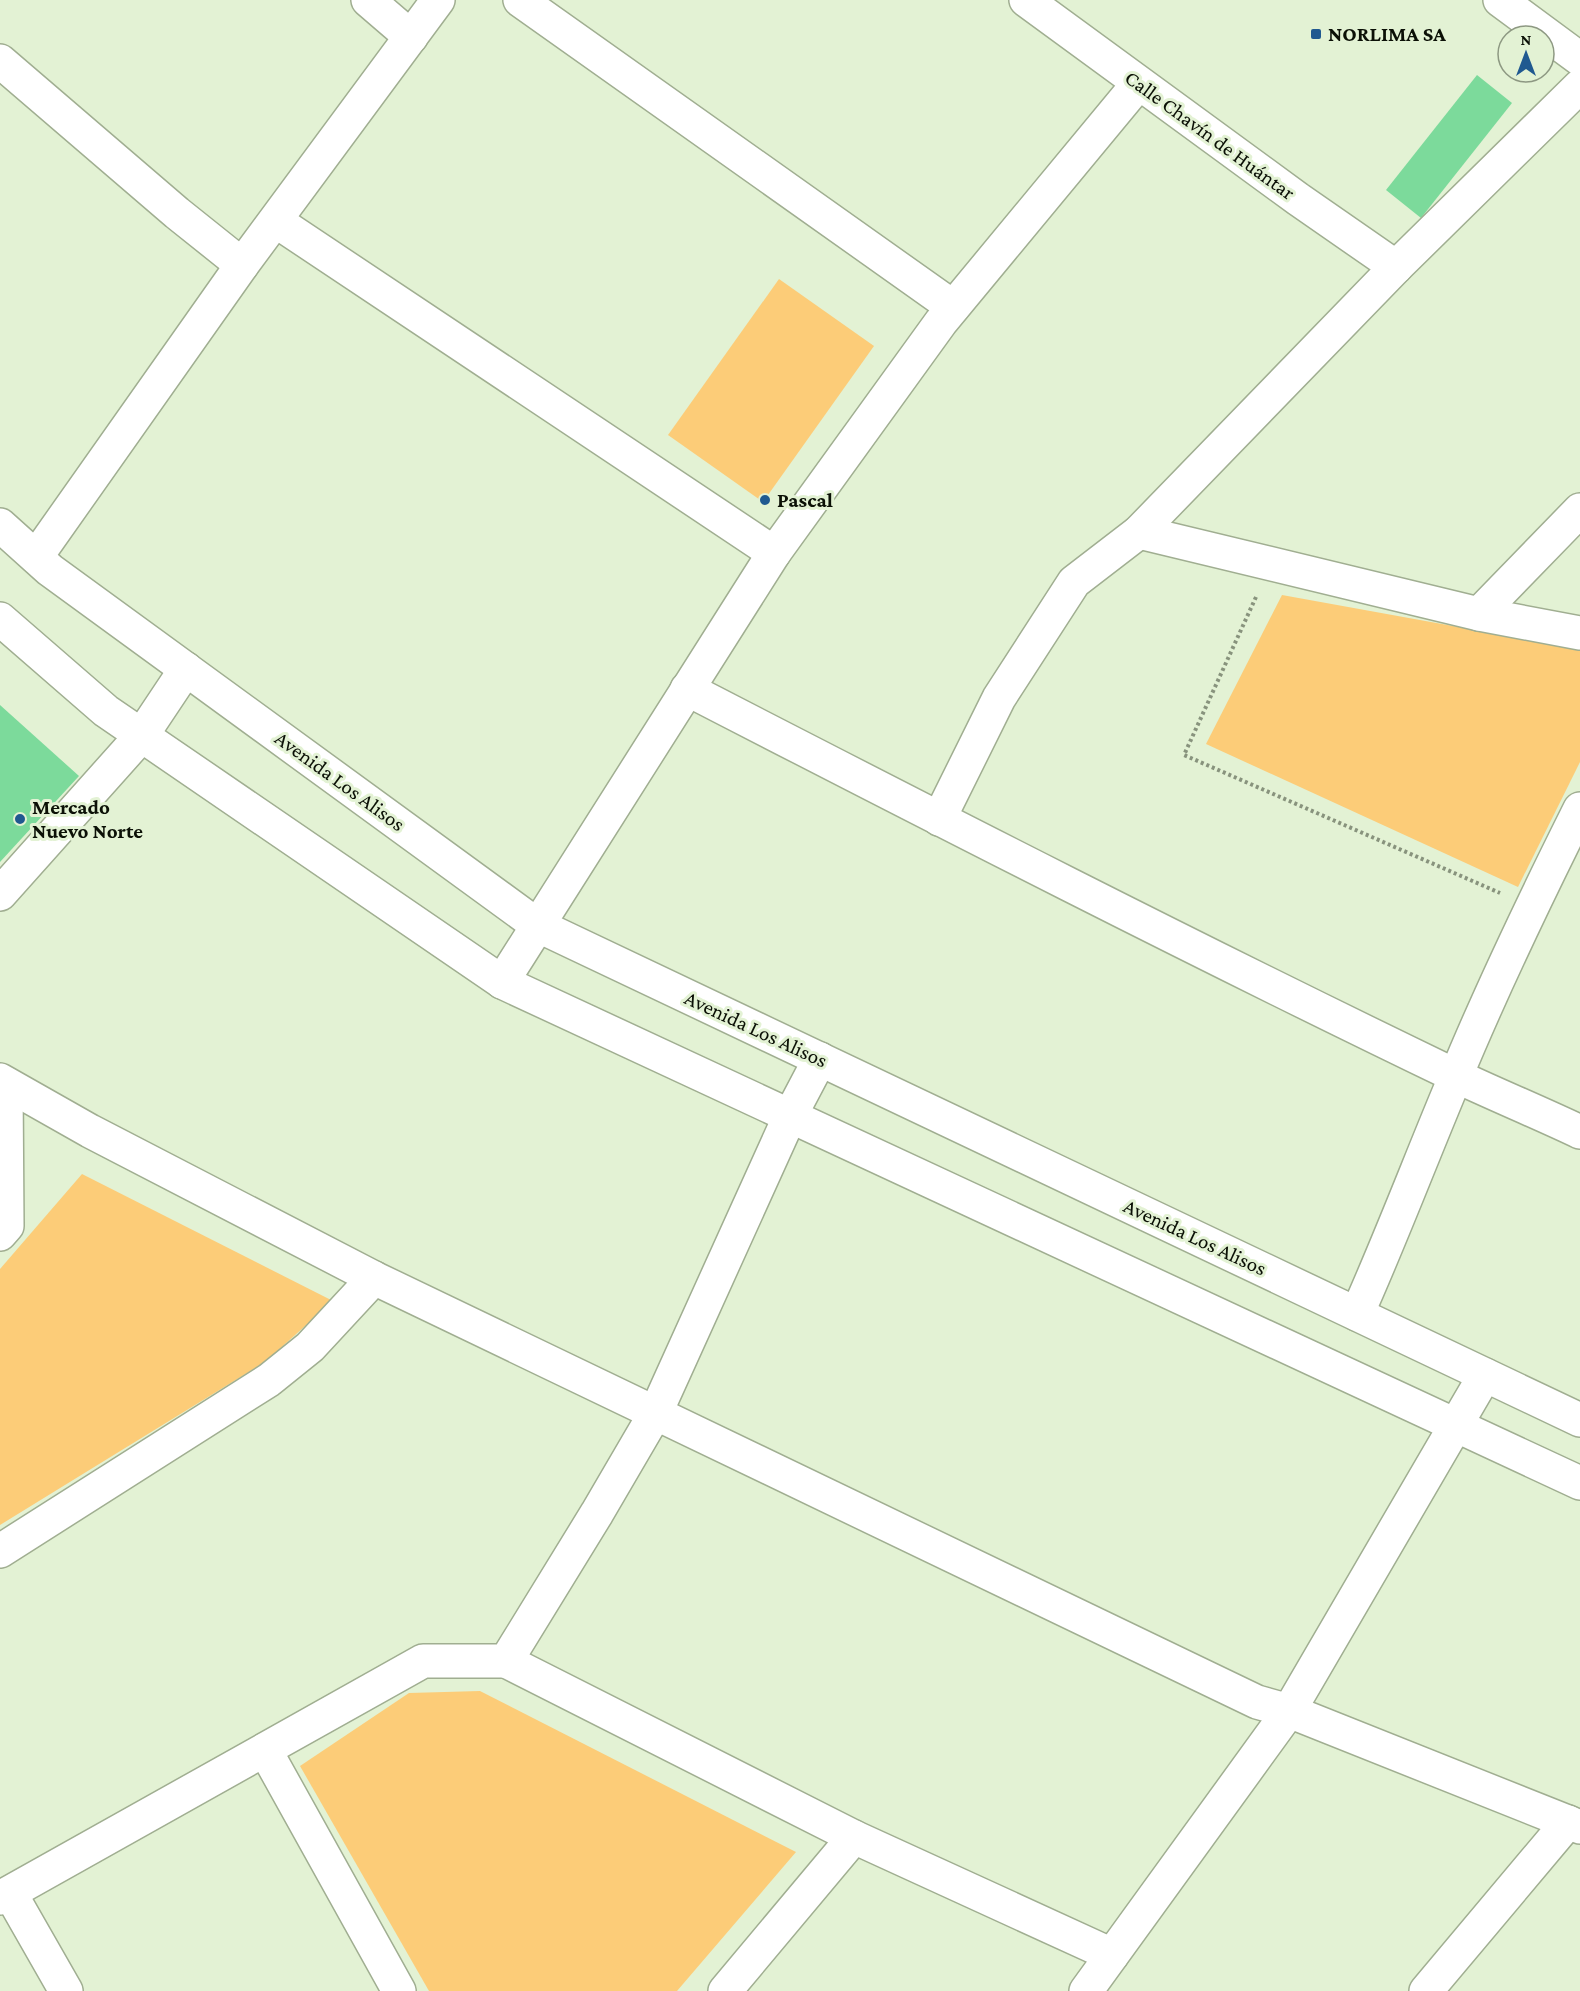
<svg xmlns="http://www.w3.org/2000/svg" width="1580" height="1991" viewBox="0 0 1580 1991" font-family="'Crimson Pro',serif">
<rect width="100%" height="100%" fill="#e3f2d4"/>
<g fill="#fccc78">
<path d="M779,279L874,346L763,502L668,435Z"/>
<path d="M1282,595L1580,649V762L1518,887L1206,744Z"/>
<path d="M82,1174L333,1301L265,1362L0,1525V1269Z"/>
<path d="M480,1691L796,1852L677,1991H429L300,1766L409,1693Z"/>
</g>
<g fill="#7cda9b">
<path d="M1477,75L1512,103L1421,218L1386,190Z"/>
<path d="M0,705L79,776L0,862Z"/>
</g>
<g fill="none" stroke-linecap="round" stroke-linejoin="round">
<g stroke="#a0ae91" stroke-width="36">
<g id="minor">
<path d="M368,0L411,37"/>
<path d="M520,0L953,307"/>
<path d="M1026,0L1298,199L1396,267"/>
<path d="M1500,0L1580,59"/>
<path d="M0,61L177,213L242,265"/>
<path d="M276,221L774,553"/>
<path d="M0,525L50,570L537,925L1580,1420"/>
<path d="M1139,532L1479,614L1580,633"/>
<path d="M36,557L242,265L438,0"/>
<path d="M1479,614L1580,510"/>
<path d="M0,619L106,711L502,982L1580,1483"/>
<path d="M687,689C941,820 1195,950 1452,1074C1494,1094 1538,1112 1580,1132"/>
<path d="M939,819L999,698L1074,582L1139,532L1396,267L1580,86"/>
<path d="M0,894L142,735L186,669"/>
<path d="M502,982L774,553L941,322L1138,84"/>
<path d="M0,1080L90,1131L374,1278L1257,1702L1289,1711L1580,1827"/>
<path d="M0,1234L7,1226L6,1084"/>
<path d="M1357,1314C1392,1236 1422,1156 1455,1078C1493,986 1536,897 1580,809"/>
<path d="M0,1551L269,1380L310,1347L374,1278"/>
<path d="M506,1661L854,1837L1112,1955"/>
<path d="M265,1750L399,1991"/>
<path d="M10,1893L66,1991"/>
<path d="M0,1898L423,1661H506L597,1513L656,1412L790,1116L820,1059"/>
<path d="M725,1991L854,1837"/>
<path d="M1086,1991L1289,1711L1485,1375"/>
<path d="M1426,1991L1568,1822"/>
</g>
</g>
<path stroke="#88937d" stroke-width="4" stroke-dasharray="3 3" stroke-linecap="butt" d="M1256,597L1184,755L1500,893"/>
<use href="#minor" stroke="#fff" stroke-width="33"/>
</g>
<g fill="#205990" stroke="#e3f2d4" stroke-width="2">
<rect x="1310" y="28" width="12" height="12" rx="3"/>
<circle cx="765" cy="500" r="6"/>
<circle cx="20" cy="819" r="6"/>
</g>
<g text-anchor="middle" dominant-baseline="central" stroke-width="6" stroke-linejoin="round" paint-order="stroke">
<g font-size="21" font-weight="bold" fill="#0b1006" stroke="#e3f2d4" text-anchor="start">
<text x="1328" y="34">NORLIMA SA</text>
<text x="777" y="500">Pascal</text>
<text x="32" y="807">Mercado<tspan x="32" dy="24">Nuevo Norte</tspan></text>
</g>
<g font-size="21" fill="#0b1006" stroke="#e3f2d4">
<text transform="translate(1210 135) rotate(36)">Calle Chavín de Huántar</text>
<text transform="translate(340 781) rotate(36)">Avenida Los Alisos</text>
<text transform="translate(756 1029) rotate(25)">Avenida Los Alisos</text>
<text transform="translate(1195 1237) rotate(25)">Avenida Los Alisos</text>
</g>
</g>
<g transform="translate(1526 54)"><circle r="28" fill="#e3f2d4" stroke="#8d9882" stroke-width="1.5"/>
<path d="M0-4.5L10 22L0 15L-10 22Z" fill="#205990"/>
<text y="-9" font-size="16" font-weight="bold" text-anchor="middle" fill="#0b1006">N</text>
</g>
</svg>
